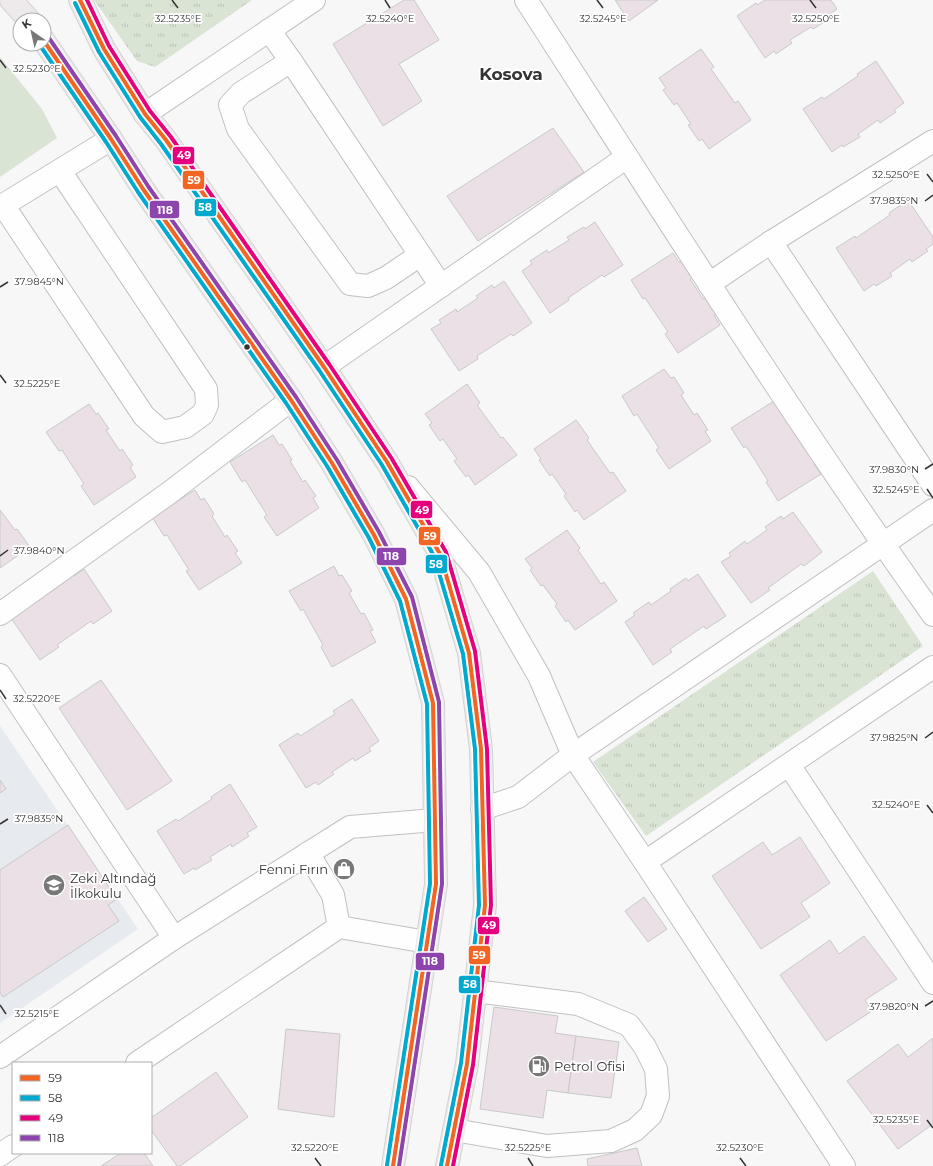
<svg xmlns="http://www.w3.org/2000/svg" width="933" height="1166" viewBox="0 0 933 1166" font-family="Montserrat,sans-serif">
<defs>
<pattern id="park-tufts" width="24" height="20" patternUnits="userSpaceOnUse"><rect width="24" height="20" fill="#d9e4d4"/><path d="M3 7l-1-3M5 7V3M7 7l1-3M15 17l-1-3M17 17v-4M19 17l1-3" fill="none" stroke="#bbc4b7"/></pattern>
</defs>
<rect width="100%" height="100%" fill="#f7f7f8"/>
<path fill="#e7eaee" d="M0,726L138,929L0,1023Z"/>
<path fill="#d9e4d4" d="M0,57L42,109L57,138L0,177Z"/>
<g fill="url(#park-tufts)">
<path d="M94,0H252L155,67L137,61Z"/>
<path d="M873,571L923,646L646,836L593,762Z"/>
</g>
<g fill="#ebe0e5" stroke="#c9c9ca">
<path d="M404,0H414L439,40L399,64L422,101L383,126L333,44Z"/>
<path d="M615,0H658L629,21Z"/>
<path d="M765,0H831L837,9L827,16L829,19L813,29L811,27L790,40L792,43L776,54L774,51L765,58L737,16L756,3L757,5Z"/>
<path d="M701,49L714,67L711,69L735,103L738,101L751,120L709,149L702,139L699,141L688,125L691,124L677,103L674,105L663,90L666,88L659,78Z"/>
<path d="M876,61L904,103L894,110L896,112L880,123L878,120L858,134L860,137L843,147L842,145L832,152L803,109L822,97L824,99L858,76L857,74Z"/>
<path d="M553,128L584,172L478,241L447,196Z"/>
<path d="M908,200L933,237V244L926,249L928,251L912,262L910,259L890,273L892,276L876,286L874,284L864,291L836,248L855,236L856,238L890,215L889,213Z"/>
<path d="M595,222L623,265L604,277L602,275L568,298L569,300L550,313L522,271L532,264L530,261L547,250L548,253L569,240L567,237L584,227L585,229Z"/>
<path d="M673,253L679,262L682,261L693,277L690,279L703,299L706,297L717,314L714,315L720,325L678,353L665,334L668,332L645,298L643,299L631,280Z"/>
<path d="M504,281L532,323L513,336L511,334L477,356L478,359L459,371L431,329L441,323L439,320L456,309L457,312L478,298L476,296L492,285L494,288Z"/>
<path d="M664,369L671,378L674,377L684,393L681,395L694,415L697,413L708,430L705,431L711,441L669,469L656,450L659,448L637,414L634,416L622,396Z"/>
<path d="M467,384L480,403L477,405L501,438L503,437L517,455L475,485L468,475L466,477L454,461L457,459L443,439L440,441L429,425L432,423L425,414Z"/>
<path d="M774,401L804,448L807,446L817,462L814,464L821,474L778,501L766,482L768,481L746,446L744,448L731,428Z"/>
<path d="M89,404L96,414L98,413L109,429L106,430L120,451L122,449L133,465L130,467L136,477L94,505L81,486L84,484L62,450L59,451L46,432Z"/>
<path d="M576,420L589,438L587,440L610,473L613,472L626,491L584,520L577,510L575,512L564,496L566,494L552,474L550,476L539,460L541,459L534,449Z"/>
<path d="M273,435L279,445L282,444L292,460L290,461L303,482L305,480L316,496L313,498L319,508L277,536L264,517L267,515L245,480L242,482L230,462Z"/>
<path d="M195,490L201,500L204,498L214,514L212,516L225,537L227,535L238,551L235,553L242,563L199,590L186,571L189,570L167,535L164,536L152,517Z"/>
<path d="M0,510L15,530L17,529L30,547L0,568Z"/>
<path d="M793,512L822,552L804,566L801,564L768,588L770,590L751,603L721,562L731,556L729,553L745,541L747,544L767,530L765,527L781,516L783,519Z"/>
<path d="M567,530L580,548L578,550L601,584L604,582L617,601L575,630L568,620L566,622L555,606L557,604L543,585L541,586L530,570L532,568L525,559Z"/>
<path d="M334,566L339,576L342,575L352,591L349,593L361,614L364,613L373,630L370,631L376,642L332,667L321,647L323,645L303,609L301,611L289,591Z"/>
<path d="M84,569L112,611L93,624L91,621L57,645L59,647L40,660L11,618L58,587L56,584L72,573L74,576Z"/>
<path d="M698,574L726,616L706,629L704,626L670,649L672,652L653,665L625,622L635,615L633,613L649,602L651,605L671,591L670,589L686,578L688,581Z"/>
<path d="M101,680L172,781L127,810L59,708Z"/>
<path d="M352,699L379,741L369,748L371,751L355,761L353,758L332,772L334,774L318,785L316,782L306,788L279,745L298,733L300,736L335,714L333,711Z"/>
<path d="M0,780L6,789L0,793Z"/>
<path d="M230,784L257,827L247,833L249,836L232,847L231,844L210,857L212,860L195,870L194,868L184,874L157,831L176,819L178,821L212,799L211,797Z"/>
<path d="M68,825L117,899L108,905L119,921L3,997L0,992V870Z"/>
<path d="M800,837L830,883L801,903L810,917L761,949L712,876L763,842L772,855Z"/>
<path d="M644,897L667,929L648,942L625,911Z"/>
<path d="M864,936L897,979L865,1000L872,1011L826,1041L780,975L830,940L839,954Z"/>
<path d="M494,1007L558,1016L555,1033L576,1036L568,1093L547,1090L543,1118L480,1109Z"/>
<path d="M286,1029L340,1034L334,1117L278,1109Z"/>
<path d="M576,1036L619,1042L611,1098L568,1093Z"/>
<path d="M933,1038V1124L898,1149L847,1081L898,1044L908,1057Z"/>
<path d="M216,1072L248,1117L180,1166H177L151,1130V1118Z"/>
<path d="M637,1148L642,1166H588L587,1159Z"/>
<path d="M121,1153H144L153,1166H101Z"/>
</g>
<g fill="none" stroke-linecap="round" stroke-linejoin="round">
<g stroke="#c1c1c2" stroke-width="24">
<g id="minor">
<path d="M526,0C659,206 791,415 933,615"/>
<path d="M269,30L291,61L441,286"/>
<path d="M291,61L241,93L230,105L238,129L350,284L368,286L386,278L420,255"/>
<path d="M145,114L314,0"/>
<path d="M3,205L144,416L162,432L185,427L203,414L207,405L206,389L60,171"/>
<path d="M0,207L111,139"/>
<path d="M771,242L933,485"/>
<path d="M709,284L771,242L933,141"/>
<path d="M324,367L627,157"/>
<path d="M408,487L479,572L539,676L573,755L645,862L844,1166"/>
<path d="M0,614L169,493L291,400"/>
<path d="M0,675L174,938"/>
<path d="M789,765L933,983"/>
<path d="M482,809L518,797L573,755L933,510"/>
<path d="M308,853L333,895L339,927"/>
<path d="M645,862L933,667"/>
<path d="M0,1057L174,938L350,827L435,820"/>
<path d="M137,1063L339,927L427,942"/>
<path d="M454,1130L547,1146L611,1141L635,1130L651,1115L658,1096L656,1069L645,1047L629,1025L578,1004L475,991"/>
<path d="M0,1155L13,1146"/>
</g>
</g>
<g stroke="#d3d3d4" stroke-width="24">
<g id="major">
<path d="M11,0L29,20"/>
<path d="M80,0L104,49L145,114L166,140L324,367L387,462L440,554L469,653L481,749L485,905L467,1064L447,1166"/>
<path d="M44,41L111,139L143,189L291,400L332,463L374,535L406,599L433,703L436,884L393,1166"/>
</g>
</g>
<use href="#minor" stroke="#fefefe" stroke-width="22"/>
<use href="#major" stroke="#eee9ea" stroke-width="22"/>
<g stroke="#fff" stroke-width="7">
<g id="bus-1">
<path d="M80,0L104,49L145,114L166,140L324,367L387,462L440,554L469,653L481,749L485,905L467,1064L447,1166"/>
<path d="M44,41L111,139L143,189L291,400L332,463L374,535L406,599L433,703L436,884L393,1166"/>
</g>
</g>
<g stroke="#fff" stroke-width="7">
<g id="bus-2">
<path d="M75,3L99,52L140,117L161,144L319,370L382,465L434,556L463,654L475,749L479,905L461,1063L441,1165"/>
<path d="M39,44L106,142L138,192L286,403L327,466L369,538L400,601L427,704L430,884L387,1165"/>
</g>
</g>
<g stroke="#fff" stroke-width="7">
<path id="bus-3" d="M87,0L109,46L150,111L171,137L329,364L392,459L446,552L475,651L487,749L491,905L473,1065L453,1166"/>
</g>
<g stroke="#fff" stroke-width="7">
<path id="bus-4" d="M49,38L116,136L148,186L296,397L337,460L379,532L412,597L439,702L442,884L399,1166"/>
</g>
<use href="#bus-1" stroke="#f26522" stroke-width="4"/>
<use href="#bus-2" stroke="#00a9ce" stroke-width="4"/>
<use href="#bus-3" stroke="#e5007d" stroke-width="4"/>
<use href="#bus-4" stroke="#8e44ad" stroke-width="4"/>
</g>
<path fill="none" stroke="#343435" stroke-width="1.5" d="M172,0L178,8M385,0L390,8M597,0L603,8M810,0L816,8M0,60L6,68M927,174L933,182M925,201L933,195M0,287L8,282M0,375L6,383M925,469L933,464M927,489L933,498M0,556L8,550M0,690L6,699M925,738L933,732M927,805L933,813M0,824L8,819M0,1005L6,1014M925,1006L933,1001M927,1120L933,1128M315,1158L321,1166M528,1158L533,1166M740,1158L746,1166"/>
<defs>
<g id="shop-disc" transform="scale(1.15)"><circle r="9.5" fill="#787879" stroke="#fff"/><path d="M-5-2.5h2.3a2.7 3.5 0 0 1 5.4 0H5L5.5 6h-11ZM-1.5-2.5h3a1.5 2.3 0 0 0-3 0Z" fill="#fff"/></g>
<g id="school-disc" transform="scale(1.15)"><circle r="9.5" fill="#787879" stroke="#fff"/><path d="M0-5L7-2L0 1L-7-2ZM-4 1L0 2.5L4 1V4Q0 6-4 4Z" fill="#fff"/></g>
<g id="fuel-disc" transform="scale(1.15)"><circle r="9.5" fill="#787879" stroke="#fff"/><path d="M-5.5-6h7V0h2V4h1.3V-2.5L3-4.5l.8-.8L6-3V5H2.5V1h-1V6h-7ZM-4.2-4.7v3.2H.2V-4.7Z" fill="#fff"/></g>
</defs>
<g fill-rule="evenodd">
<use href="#shop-disc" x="344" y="869"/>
<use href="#school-disc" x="54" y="885"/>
<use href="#fuel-disc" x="539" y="1066"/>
</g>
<circle fill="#343435" stroke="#fff" stroke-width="1.5" cx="247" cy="347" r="3.5"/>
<g text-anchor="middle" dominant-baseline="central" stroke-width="3.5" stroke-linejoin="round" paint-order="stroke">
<g font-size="13" fill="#343435" stroke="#fff" text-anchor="start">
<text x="328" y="869" text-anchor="end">Fenni Fırın</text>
<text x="70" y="878">Zeki Altındağ<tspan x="70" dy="15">İlkokulu</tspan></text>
<text x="554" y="1066">Petrol Ofisi</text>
</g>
<g font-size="17" font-weight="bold" fill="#343435" stroke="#fff">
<text x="511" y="74">Kosova</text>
</g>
</g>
<g font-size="10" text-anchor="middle" fill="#343435" stroke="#fff" stroke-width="3.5" stroke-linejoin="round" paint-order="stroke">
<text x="178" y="22">32.5235°E</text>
<text x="390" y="22">32.5240°E</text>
<text x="603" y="22">32.5245°E</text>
<text x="816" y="22">32.5250°E</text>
<text x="37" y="72">32.5230°E</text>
<text x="896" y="178">32.5250°E</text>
<text x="894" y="204">37.9835°N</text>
<text x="39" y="285">37.9845°N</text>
<text x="37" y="387">32.5225°E</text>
<text x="894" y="473">37.9830°N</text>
<text x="896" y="493">32.5245°E</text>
<text x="39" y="554">37.9840°N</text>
<text x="37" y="702">32.5220°E</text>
<text x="894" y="741">37.9825°N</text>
<text x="896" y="808">32.5240°E</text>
<text x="39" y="822">37.9835°N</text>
<text x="894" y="1010">37.9820°N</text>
<text x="37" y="1017">32.5215°E</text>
<text x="896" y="1123">32.5235°E</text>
<text x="315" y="1151">32.5220°E</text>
<text x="528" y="1151">32.5225°E</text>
<text x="740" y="1151">32.5230°E</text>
</g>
<g stroke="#fff" stroke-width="1.5">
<rect x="172" y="146" width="23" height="19" rx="4" fill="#e5007d"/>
<rect x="182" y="170" width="23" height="20" rx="4" fill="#f26522"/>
<rect x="194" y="198" width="23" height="19" rx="4" fill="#00a9ce"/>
<rect x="149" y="200" width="31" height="19" rx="4" fill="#8e44ad"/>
<rect x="410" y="500" width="23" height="19" rx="4" fill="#e5007d"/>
<rect x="418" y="526" width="23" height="20" rx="4" fill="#f26522"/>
<rect x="376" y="547" width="31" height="19" rx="4" fill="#8e44ad"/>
<rect x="425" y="554" width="23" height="20" rx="4" fill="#00a9ce"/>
<rect x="477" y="916" width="23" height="19" rx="4" fill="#e5007d"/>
<rect x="468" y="945" width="23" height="20" rx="4" fill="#f26522"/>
<rect x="415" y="952" width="30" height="19" rx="4" fill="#8e44ad"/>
<rect x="458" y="975" width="23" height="19" rx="4" fill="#00a9ce"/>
</g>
<g font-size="11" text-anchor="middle" font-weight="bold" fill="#fff">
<text x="184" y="159">49</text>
<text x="194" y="184">59</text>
<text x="205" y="211">58</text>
<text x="165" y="214">118</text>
<text x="422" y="514">49</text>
<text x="430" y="540">59</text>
<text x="391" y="560">118</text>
<text x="436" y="568">58</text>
<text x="489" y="929">49</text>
<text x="479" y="959">59</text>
<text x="430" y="965">118</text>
<text x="470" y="988">58</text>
</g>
<rect x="12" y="1062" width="140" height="92" fill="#ffffff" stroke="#aeaeae"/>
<rect x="20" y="1075" width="20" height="6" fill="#f26522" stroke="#aeaeae"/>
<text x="48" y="1082" font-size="12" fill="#343435">59</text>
<rect x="20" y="1095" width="20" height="6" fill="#00a9ce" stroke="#aeaeae"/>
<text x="48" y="1102" font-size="12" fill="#343435">58</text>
<rect x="20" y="1115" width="20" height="6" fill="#e5007d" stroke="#aeaeae"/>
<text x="48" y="1122" font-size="12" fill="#343435">49</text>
<rect x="20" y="1135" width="20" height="6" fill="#8e44ad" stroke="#aeaeae"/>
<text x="48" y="1142" font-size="12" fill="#343435">118</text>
<g transform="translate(32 32) rotate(326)"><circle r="19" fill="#ffffff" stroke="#aeaeae"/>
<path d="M0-3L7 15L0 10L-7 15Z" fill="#787879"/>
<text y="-6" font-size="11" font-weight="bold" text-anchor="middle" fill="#343435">K</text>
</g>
</svg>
